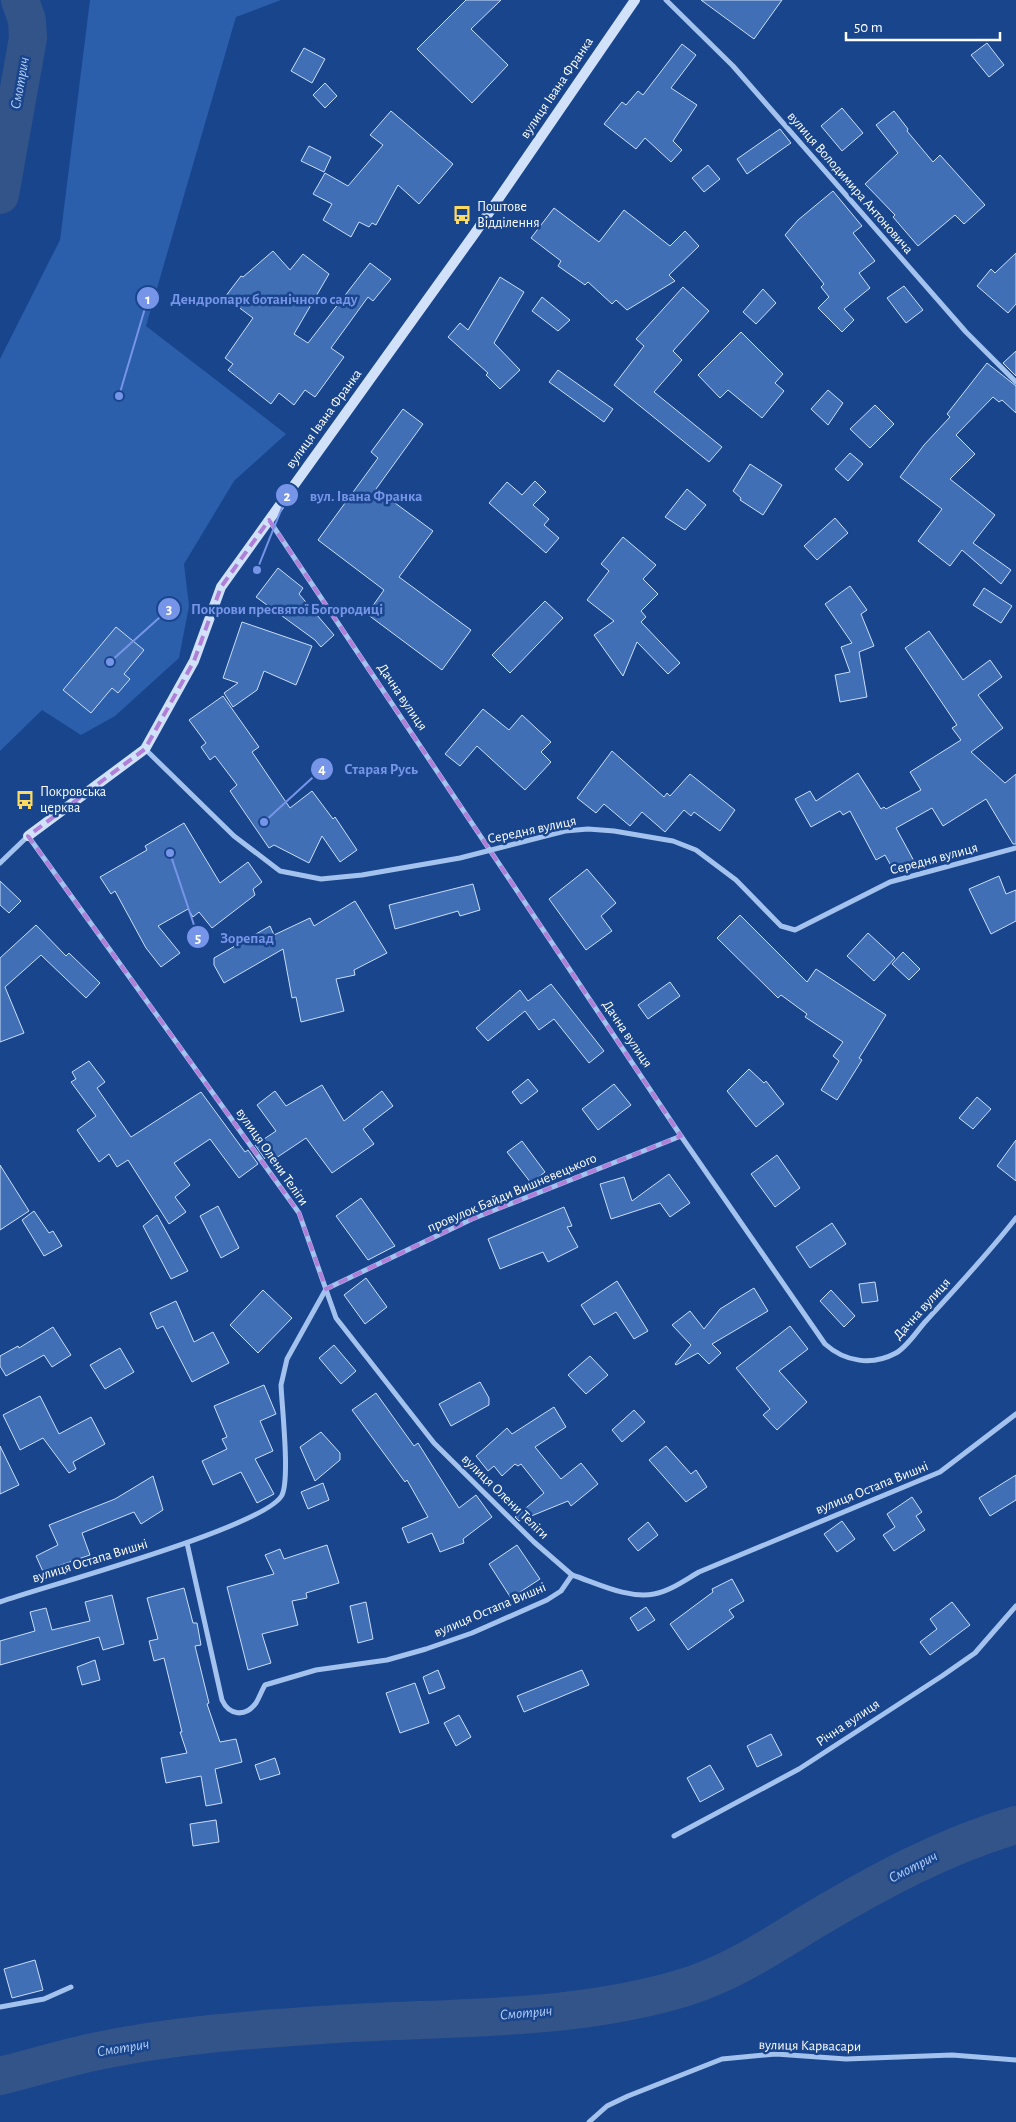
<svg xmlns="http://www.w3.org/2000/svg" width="1016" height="2122" viewBox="0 0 1016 2122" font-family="'Alegreya Sans',sans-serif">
<rect width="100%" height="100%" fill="#19458d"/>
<path fill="#2b5eab" d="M90,0H281L236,17L146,326L286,434L234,481L184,564L189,606L179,658L115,716L81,735L42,710L0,751V359L60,240Z"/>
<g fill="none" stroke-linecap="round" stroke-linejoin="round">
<g stroke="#335489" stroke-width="38">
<path d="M0,195L28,38L27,20L20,0"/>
<path d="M0,2076C31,2068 62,2059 93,2052C167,2036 245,2030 321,2025C442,2016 569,2023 686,1987C732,1973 773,1945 814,1920C878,1882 944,1846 1016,1825"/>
</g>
</g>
<g fill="#416fb5" stroke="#caddfa">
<path d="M466,0H501L471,29L508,65L472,103L417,49Z"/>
<path d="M701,0H782L754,39Z"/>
<path d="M987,43L1004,65L989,77L971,55Z"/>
<path d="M682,44L696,55L671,88L697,105L673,141L682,150L671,162L645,138L636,149L604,124L622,102L626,105L638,91L643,95Z"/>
<path d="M304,48L325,59L312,83L291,71Z"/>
<path d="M325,83L337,96L325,108L313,95Z"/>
<path d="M842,108L863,133L842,151L821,126Z"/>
<path d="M391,111L453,164L419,204L398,185L376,225L372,223L369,227L359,222L351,237L323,220L332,204L313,194L325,173L348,186L383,145L370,135Z"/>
<path d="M894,111L908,129L907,131L933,162L940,155L985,205L964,224L955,215L918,246L893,217L895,215L865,184L898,153L876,125Z"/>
<path d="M780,129L791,143L747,174L737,159Z"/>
<path d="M309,146L331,157L324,172L301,161Z"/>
<path d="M708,165L720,179L704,192L692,178Z"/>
<path d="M833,191L862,226L853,233L875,261L859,273L870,288L844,309L854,320L842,332L818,308L829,297L821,287L824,284L785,235L798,220Z"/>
<path d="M554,208L599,242L624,210L670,246L685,231L699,246L669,275L675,281L627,310L616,300L612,304L588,282L585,285L558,266L561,261L531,238Z"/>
<path d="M273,251L290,270L303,254L329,274L294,334L308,343L370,263L391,279L373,301L368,297L331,348L344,357L315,397L305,390L294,405L279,393L271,404L228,370L233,364L225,358L253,318L225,297L241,276L243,277Z"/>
<path d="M1016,253V304L1008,313L977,286L991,269L995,273Z"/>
<path d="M500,277L524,292L494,343L520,370L500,389L486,375L488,373L448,337L460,323L468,330Z"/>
<path d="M904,286L923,310L906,323L887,298Z"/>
<path d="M683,287L709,311L673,351L682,360L654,392L722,447L709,462L614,385L644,346L636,339Z"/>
<path d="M763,289L776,303L756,324L743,312Z"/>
<path d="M542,297L570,320L558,331L532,311Z"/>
<path d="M741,332L783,374L775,383L784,391L762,418L728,390L720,398L698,375Z"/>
<path d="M1016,351V376L1003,363Z"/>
<path d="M987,363L1016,386V413L1002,400L999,402L993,397L956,435L975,454L950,479L995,515L973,543L1011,570L1001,584L962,550L950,566L918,541L942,509L900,477L924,445L950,417L947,414Z"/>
<path d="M558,370L613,409L604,422L549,382Z"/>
<path d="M828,390L843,403L828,425L811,409Z"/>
<path d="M875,405L894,424L870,448L850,429Z"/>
<path d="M403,409L423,424L376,489L433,531L399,577L471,630L442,670L367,614L384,590L318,540L378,458L371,452Z"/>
<path d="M850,453L863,464L848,481L835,469Z"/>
<path d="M750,464L782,485L763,515L740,500L741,498L733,491Z"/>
<path d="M535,481L546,492L533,505L549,519L544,525L559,538L546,553L489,503L507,482L522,495Z"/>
<path d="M687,489L706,505L685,530L665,517Z"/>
<path d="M835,518L848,533L817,560L804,546Z"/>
<path d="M623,537L656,565L643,579L658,594L641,611L646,617L641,622L680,663L668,674L637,642L623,676L594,635L614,621L587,600L609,571L601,564Z"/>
<path d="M278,568L303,588L299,594L334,635L321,647L315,640L256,597Z"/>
<path d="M850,586L867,610L861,614L874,646L859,652L867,697L840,702L835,675L850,672L841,647L852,643L825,604Z"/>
<path d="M984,588L1012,606L1001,623L973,605Z"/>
<path d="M545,601L563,618L510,673L492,655Z"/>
<path d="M242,622L312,646L296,685L264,671L257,690L233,707L224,693L238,683L223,678Z"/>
<path d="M116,627L144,650L124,674L130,679L118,693L112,688L91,713L63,690Z"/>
<path d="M929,631L963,680L990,660L1002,677L978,695L1003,728L971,752L1005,783L1016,774V844H1013L986,799L943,826L932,808L896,828L914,861L894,871L885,855L876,860L850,811L843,815L840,811L811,827L795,799L810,791L816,801L858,773L881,809L884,807L886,809L921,790L910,772L961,740L952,728L957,725L905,648Z"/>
<path d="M223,696L259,747L252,752L290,808L312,791L333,819L335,817L357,850L340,862L322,836L309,863L274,845L269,848L230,791L237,785L215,756L210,760L201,747L206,743L189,720Z"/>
<path d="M483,709L509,730L522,715L551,742L541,752L551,762L525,790L477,746L460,766L445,754Z"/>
<path d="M612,751L664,797L667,793L670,796L690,774L735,810L720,831L694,812L691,816L684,810L665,832L642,812L630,826L604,804L596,813L577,798Z"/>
<path d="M184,823L220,883L248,862L262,882L253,889L255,895L212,928L199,912L193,917L188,909L158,926L180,953L161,967L146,948L115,891L111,894L100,877L147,850L145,846Z"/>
<path d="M587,869L616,903L601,916L612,931L586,950L549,899Z"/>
<path d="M999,876L1006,894L1016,890V921L991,934L969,889Z"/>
<path d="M0,881L21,901L9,913L0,905Z"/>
<path d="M473,884L480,910L460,916L458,911L395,929L389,905Z"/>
<path d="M355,901L387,953L354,970L355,975L336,979L344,1011L301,1022L296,997L292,998L283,949L224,983L214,965V958L270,926L274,935L310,918L314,926Z"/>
<path d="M740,915L807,982L816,969L886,1015L859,1058L862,1060L837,1100L821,1090L839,1061L833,1056L843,1042L805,1017L807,1014L781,995L778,998L717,938Z"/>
<path d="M36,925L66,956L69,953L100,983L86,998L41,955L5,987L24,1033L0,1042V958Z"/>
<path d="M868,933L895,958L874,981L847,956Z"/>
<path d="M903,952L920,969L909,980L892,964Z"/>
<path d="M670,982L680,996L648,1019L638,1005Z"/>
<path d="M551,984L604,1051L589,1063L554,1019L539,1030L525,1011L488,1041L476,1028L520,990L528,1001Z"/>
<path d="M89,1061L105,1082L97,1088L131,1137L201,1092L245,1152L248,1150L258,1164L239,1178L210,1139L174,1163L190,1185L175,1197L186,1212L169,1224L128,1160L117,1167L109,1154L99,1162L77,1130L96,1116L71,1082L76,1079L72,1072Z"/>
<path d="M749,1069L764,1083L766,1081L784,1104L756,1127L727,1091Z"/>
<path d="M528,1079L538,1091L521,1104L512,1092Z"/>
<path d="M614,1084L631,1105L598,1130L582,1109Z"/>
<path d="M322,1085L344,1121L382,1091L393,1106L363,1129L374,1144L332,1173L306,1138L276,1158L272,1153L265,1159L255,1145L276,1131L257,1105L275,1091L286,1106Z"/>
<path d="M977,1097L991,1109L973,1129L959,1118Z"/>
<path d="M1016,1140V1181L997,1166Z"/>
<path d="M522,1141L545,1172L531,1183L507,1152Z"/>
<path d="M777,1155L800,1188L775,1207L751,1174Z"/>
<path d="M0,1165L29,1211L0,1230Z"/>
<path d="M669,1174L690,1203L670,1217L660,1203L611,1219L600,1184L624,1177L632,1201Z"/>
<path d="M361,1198L395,1246L368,1260L336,1216Z"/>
<path d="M218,1206L239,1248L221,1258L200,1216Z"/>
<path d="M564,1207L572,1226L567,1227L578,1247L548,1262L543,1252L500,1269L488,1239Z"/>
<path d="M34,1211L49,1233L53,1231L62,1246L44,1256L22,1220Z"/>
<path d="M157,1215L188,1271L171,1279L143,1226Z"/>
<path d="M832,1223L846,1244L810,1268L796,1247Z"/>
<path d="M366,1278L387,1307L365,1324L344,1295Z"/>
<path d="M617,1281L648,1331L634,1339L616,1312L594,1325L581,1305Z"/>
<path d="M875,1282L878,1301L862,1303L859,1284Z"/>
<path d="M754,1288L768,1311L712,1344L721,1353L709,1364L698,1353L676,1365L675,1364L691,1345L672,1325L690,1311L704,1329L720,1309Z"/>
<path d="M263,1290L292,1318L258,1353L230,1325Z"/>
<path d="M831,1290L855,1316L844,1327L820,1301Z"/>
<path d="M176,1301L194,1342L213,1332L229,1363L192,1382L163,1326L157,1329L150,1313Z"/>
<path d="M790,1326L808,1349L779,1371L807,1402L777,1430L763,1415L770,1409L736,1368Z"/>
<path d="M53,1327L71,1355L52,1367L44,1355L6,1376L0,1366V1356L18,1346L19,1348Z"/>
<path d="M334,1345L356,1371L341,1384L319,1358Z"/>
<path d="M120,1348L134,1372L105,1389L90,1365Z"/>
<path d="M590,1356L608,1375L586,1394L568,1375Z"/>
<path d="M480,1382L489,1398V1405L451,1426L439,1404Z"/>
<path d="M264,1385L276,1414L260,1421L273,1451L255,1459L274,1494L257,1503L241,1472L213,1485L202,1461L227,1449L222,1439L227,1437L214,1406Z"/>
<path d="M376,1393L414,1446L418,1443L459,1508L476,1495L492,1517L463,1539L464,1543L440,1552L432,1533L408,1543L402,1528L428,1517L407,1480L405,1482L352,1410Z"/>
<path d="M40,1396L59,1434L91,1417L105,1444L73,1462L76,1469L69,1473L43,1438L20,1450L3,1415Z"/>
<path d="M554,1407L566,1427L535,1447L561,1479L581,1463L598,1484L571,1506L568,1501L519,1521L515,1517L544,1493L521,1464L518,1466L515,1464L502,1476L494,1466L488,1471L476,1456L507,1428L512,1434Z"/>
<path d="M634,1410L645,1422L622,1442L612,1430Z"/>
<path d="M321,1432L340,1453V1460L315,1481L300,1447Z"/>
<path d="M0,1446L19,1485L0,1494Z"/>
<path d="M666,1446L691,1474L696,1470L707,1487L686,1502L649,1460Z"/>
<path d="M1016,1475V1500L990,1516L979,1498Z"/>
<path d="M153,1476L163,1510L141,1524L134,1512L82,1533L90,1555L58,1566L60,1569L45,1576L36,1556L58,1545L49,1525L115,1499Z"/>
<path d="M323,1483L329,1500L308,1509L301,1492Z"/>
<path d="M912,1497L922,1512L916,1516L925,1530L894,1551L883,1535L895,1527L887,1514Z"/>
<path d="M842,1521L855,1539L837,1552L824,1534Z"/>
<path d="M648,1522L658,1535L638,1551L628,1539Z"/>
<path d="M327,1545L339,1583L306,1593L307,1598L292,1601L298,1625L262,1634L271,1663L248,1670L227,1587L274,1574L265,1555L280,1549L284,1559Z"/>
<path d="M517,1545L540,1579L511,1598L489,1564Z"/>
<path d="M732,1579L744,1601L729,1610L734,1617L688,1650L670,1624L713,1592L712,1589Z"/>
<path d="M184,1588L193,1623H197L201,1645L195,1646L209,1703L207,1704L220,1742L236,1739L242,1762L215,1769L222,1803L206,1806L201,1776L166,1783L161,1758L187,1753L180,1732H182L164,1658L154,1661L149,1641L158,1639L147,1598Z"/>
<path d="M112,1595L124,1644L103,1650L99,1637L0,1665V1641L35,1631L30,1612L46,1608L52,1630L90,1621L85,1602Z"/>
<path d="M366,1602L373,1639L358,1643L350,1606Z"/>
<path d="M952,1602L970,1625L930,1655L920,1642L937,1629L930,1619Z"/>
<path d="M646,1607L655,1620L638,1631L630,1618Z"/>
<path d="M95,1660L100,1680L82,1685L77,1667Z"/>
<path d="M438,1670L445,1688L429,1694L423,1677Z"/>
<path d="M582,1670L589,1685L524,1712L517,1696Z"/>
<path d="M415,1683L429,1723L400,1733L386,1693Z"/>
<path d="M459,1715L471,1737L456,1746L444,1723Z"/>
<path d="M771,1734L782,1755L757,1767L747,1746Z"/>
<path d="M275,1758L280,1774L260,1780L255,1765Z"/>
<path d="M710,1765L724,1789L700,1802L687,1778Z"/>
<path d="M216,1820L219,1842L193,1846L190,1824Z"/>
<path d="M35,1960L43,1990L12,1998L4,1969Z"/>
</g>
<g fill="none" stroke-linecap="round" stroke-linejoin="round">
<g stroke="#a4c2ee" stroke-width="5">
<path d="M666,0L733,66L966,332L1016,382"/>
<path d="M269,520L681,1136L825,1344C845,1362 872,1366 896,1353C907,1347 917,1331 925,1322C956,1288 988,1254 1016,1218"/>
<path d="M145,749L234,836L280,871L321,879L362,875L460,858L565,831L588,829L614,831L673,841L696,850L736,880L781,926L795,930L890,882L1016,848"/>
<path d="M0,863L28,836L299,1213L336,1318L434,1443L534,1542L572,1575"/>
<path d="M187,1543L222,1700C229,1715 245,1718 256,1703C259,1698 262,1690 265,1685L316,1670L387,1660L426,1649L472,1633L547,1600L561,1591L572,1575C597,1583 627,1599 654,1594C670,1591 685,1580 699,1572L940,1472L1016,1414"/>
<path d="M0,1602C45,1586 266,1527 282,1495C290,1478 282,1408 281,1385L287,1359L326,1289L472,1219L681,1136"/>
<path d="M674,1836L799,1769L942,1676L975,1653L1016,1606"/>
<path d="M0,2007L44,1999L71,1987"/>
<path d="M589,2122L607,2106L628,2096L722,2059L776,2054L846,2059L952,2055L1016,2060"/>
</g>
<path stroke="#d1e1fa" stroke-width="10" d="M28,836L145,749L194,661L221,587L475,233L635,0"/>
</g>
<path fill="none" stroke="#b080d9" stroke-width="4" stroke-dasharray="10 6" stroke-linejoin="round" d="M269,520L681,1136L472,1219L326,1289L299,1213L28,836L145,749L194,661L221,587Z"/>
<defs>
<g id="bus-bare" transform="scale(1.5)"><path d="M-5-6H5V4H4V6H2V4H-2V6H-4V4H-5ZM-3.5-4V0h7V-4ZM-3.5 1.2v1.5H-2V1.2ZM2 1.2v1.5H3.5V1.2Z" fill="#ffda61" stroke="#19458d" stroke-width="2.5" paint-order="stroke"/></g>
</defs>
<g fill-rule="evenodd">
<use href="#bus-bare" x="462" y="215"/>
<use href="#bus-bare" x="25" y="800"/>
</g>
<g text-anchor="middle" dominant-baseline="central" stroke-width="5" stroke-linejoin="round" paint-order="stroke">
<g font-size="14" fill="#fff" stroke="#19458d">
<text transform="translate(557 88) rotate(-56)">вулиця Івана Франка</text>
<text transform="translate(850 183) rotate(49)">вулиця Володимира Антоновича</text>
<text transform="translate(324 419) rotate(-54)">вулиця Івана Франка</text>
<text transform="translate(402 697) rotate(56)">Дачна вулиця</text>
<text transform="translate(532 830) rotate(-12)">Середня вулиця</text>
<text transform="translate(934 859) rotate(-15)">Середня вулиця</text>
<text transform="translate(627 1034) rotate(56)">Дачна вулиця</text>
<text transform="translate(272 1157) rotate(55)">вулиця Олени Теліги</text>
<text transform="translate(512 1193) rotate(-23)">провулок Байди Вишневецького</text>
<text transform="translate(922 1309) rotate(-48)">Дачна вулиця</text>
<text transform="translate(872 1488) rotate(-22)">вулиця Остапа Вишні</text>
<text transform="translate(505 1497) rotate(44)">вулиця Олени Теліги</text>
<text transform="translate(90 1561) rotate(-17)">вулиця Остапа Вишні</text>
<text transform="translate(490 1610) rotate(-23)">вулиця Остапа Вишні</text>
<text transform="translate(848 1723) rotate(-34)">Річна вулиця</text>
<text transform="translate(810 2046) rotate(1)">вулиця Карвасари</text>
</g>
<g font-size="14" fill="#fff" stroke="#19458d" text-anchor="start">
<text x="477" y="207">Поштове<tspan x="477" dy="16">Відділення</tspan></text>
<text x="40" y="792">Покровська<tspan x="40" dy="16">церква</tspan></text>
</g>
<g font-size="15" font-style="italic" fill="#b0ccf5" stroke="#19458d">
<text transform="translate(20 83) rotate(-80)">Смотрич</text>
<text transform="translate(913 1867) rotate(-27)">Смотрич</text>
<text transform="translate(526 2013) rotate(-5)">Смотрич</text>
<text transform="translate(123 2048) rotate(-9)">Смотрич</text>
</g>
</g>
<path fill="none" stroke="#7795e8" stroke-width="2" d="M119 396L148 298M257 570L287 495M110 662L169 609M264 822L322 769M170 853L198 937"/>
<g fill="#7795e8" stroke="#19458d" stroke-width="2">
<circle cx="119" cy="396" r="5"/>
<circle cx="257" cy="570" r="5"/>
<circle cx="110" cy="662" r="5"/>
<circle cx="264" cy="822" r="5"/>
<circle cx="170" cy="853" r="5"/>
<circle cx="148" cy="298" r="12"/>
<circle cx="287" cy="495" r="12"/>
<circle cx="169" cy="609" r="12"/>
<circle cx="322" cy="769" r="12"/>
<circle cx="198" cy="937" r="12"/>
</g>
<g font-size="15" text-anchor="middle" font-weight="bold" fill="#fff">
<text x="148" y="304">1</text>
<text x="287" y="501">2</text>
<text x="169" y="614">3</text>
<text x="322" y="774">4</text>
<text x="198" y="943">5</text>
</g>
<g font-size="15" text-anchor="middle" font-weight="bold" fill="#7795e8" stroke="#19458d" stroke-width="5" stroke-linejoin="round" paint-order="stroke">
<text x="264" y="304">Дендропарк ботанічного саду</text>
<text x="366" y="501">вул. Івана Франка</text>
<text x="287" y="614">Покрови пресвятої Богородиці</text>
<text x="381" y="774">Старая Русь</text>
<text x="247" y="943">Зорепад</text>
</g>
<path d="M846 32v8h154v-8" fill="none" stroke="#ffffff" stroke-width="2.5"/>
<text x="854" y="32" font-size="15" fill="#ffffff" stroke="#19458d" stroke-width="4" paint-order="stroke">50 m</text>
</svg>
